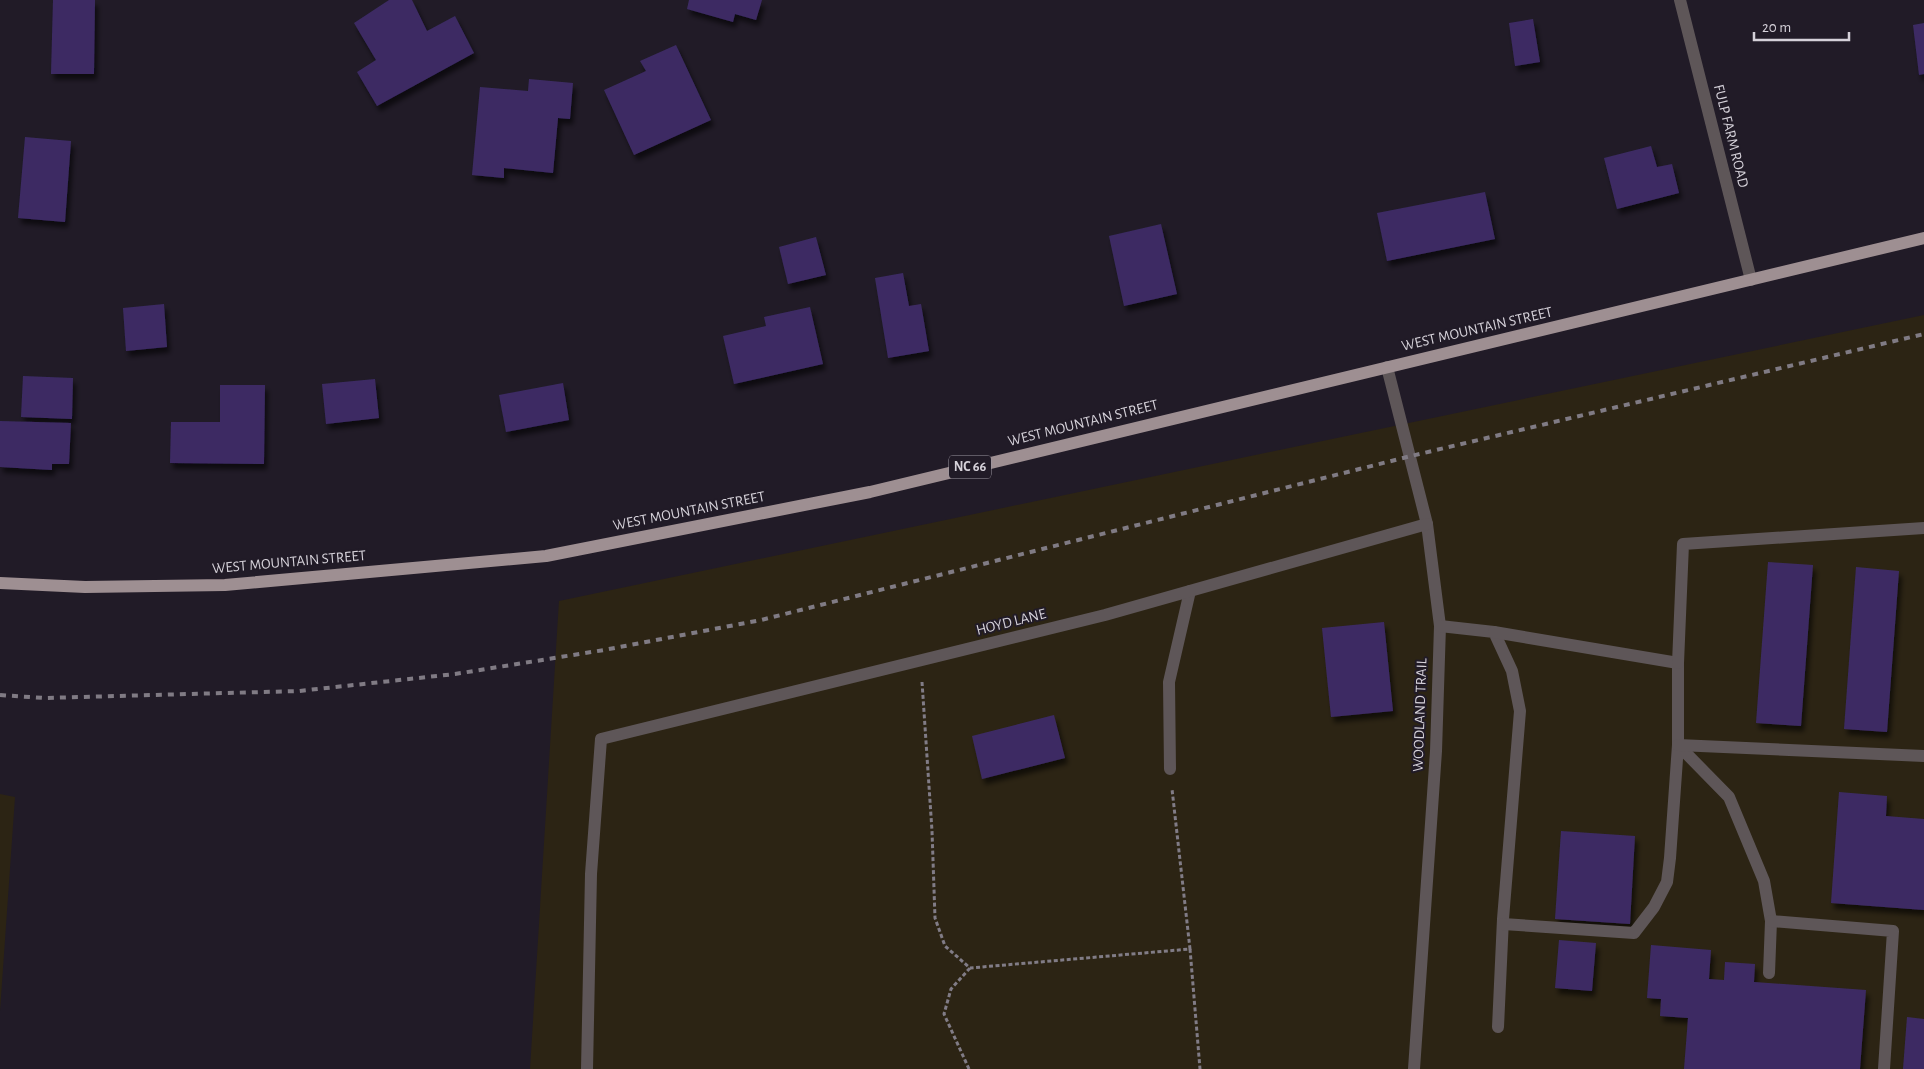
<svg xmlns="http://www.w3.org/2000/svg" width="1924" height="1069" viewBox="0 0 1924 1069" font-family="'Alegreya Sans',sans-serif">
<defs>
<filter id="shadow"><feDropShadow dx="3" dy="5.5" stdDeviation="2.5" flood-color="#0009"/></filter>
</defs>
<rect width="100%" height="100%" fill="#211b27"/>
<g fill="#2c2414">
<path d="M1924,315V1069H530L559,601Z"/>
<path d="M0,794L15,797L0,1011Z"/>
</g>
<g fill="#3c2b64" filter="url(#shadow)">
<path d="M53,0H95L94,74H51Z"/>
<path d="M389,0H412L427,31L455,16L474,53L377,106L357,72L376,60L354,23Z"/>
<path d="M689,0H762L756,20L735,14L733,22L687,9Z"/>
<path d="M1533,19L1540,62L1515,66L1509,23Z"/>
<path d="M1924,23V74L1919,75L1913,25Z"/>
<path d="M676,45L711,120L634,155L604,90L646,71L640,61Z"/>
<path d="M529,79L573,83L570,119L558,118L553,173L504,168V178L472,175L480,87L528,91Z"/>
<path d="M25,137L71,141L65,222L18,218Z"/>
<path d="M1651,146L1657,167L1672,164L1679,193L1617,209L1604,158Z"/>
<path d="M1485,192L1495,239L1387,261L1377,213Z"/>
<path d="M1161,224L1177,294L1124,306L1109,236Z"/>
<path d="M816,237L826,275L788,284L779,247Z"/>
<path d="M903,273L909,306L921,304L929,351L888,358L875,278Z"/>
<path d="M164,304L167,347L126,351L123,308Z"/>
<path d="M810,307L823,364L734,384L723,336L766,326L764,317Z"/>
<path d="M23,376L73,378L72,419L21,417Z"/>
<path d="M375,379L379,418L326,424L322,384Z"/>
<path d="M563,383L569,420L506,432L499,395Z"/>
<path d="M220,385H265L264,464L170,463L171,422H220Z"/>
<path d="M0,421L71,423L69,464H52V470L0,467Z"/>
<path d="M1768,562L1813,565L1801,726L1756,723Z"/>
<path d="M1856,567L1899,571L1887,732L1844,729Z"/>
<path d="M1384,622L1393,711L1331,717L1322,628Z"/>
<path d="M1054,715L1065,758L982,779L972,736Z"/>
<path d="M1839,792L1887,796L1886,816L1924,819V910L1831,903Z"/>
<path d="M1561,831L1635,836L1630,924L1555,919Z"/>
<path d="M1559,940L1596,943L1592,991L1555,988Z"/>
<path d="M1651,945L1711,950L1709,979L1724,980L1725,962L1755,964L1754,982L1866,990L1860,1069H1684L1688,1018L1660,1016L1661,999L1647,998Z"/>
<path d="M1907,1017L1924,1019V1069H1903Z"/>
</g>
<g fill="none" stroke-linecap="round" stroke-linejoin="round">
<g stroke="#817c86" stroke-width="3" stroke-dasharray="4 2.5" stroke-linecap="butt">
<path d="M922,682L932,831L935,918L945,946L970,968L1190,949L1172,789"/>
<path d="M1190,949L1200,1069"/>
<path d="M969,1069L944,1014L951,989L970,968"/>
</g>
<g stroke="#5e5658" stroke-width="12">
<path d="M1680,0L1751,280"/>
<path d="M1387,367L1427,524L1440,626L1436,751L1414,1069"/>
<path d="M1440,626L1494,632L1512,671L1520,711L1503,919L1498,1027"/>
<path d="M1494,632L1678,663V745L1670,858L1667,882L1654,907L1634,933L1503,924"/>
<path d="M1678,663L1683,544L1924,528"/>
<path d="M1678,745L1729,797L1764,881L1771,921L1769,973"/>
<path d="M1678,745L1924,756"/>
<path d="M1170,769L1169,682L1190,591"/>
<path d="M1771,921L1893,931L1884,1069"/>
<path d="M587,1069L591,874L601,739L1105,615L1427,524"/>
</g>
<path stroke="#9e8f92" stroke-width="12" d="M0,583L85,587L225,585L546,556L870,492L1924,238"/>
<path stroke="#807b84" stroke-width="4" stroke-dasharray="6 6" stroke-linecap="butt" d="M0,695L44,698L299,691L455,674L604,650L761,620L1411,456L1924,334"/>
</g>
<g text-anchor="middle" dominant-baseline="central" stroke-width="4" stroke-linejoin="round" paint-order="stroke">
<rect fill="#211b27" stroke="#9f9aa4" stroke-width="1" x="949" y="455.5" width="42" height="23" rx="4"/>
<g font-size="14" font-weight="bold" fill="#d5d1d9">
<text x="970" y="467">NC 66</text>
</g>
<g font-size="15" fill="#d5d1d9" stroke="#211b27">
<text transform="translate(1731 136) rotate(76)">FULP FARM ROAD</text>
<text transform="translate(1477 329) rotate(-13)">WEST MOUNTAIN STREET</text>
<text transform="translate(1083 423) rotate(-14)">WEST MOUNTAIN STREET</text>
<text transform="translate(689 511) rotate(-11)">WEST MOUNTAIN STREET</text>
<text transform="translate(289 562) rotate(-5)">WEST MOUNTAIN STREET</text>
<text transform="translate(1011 622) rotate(-14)">HOYD LANE</text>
<text transform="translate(1420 715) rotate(-88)">WOODLAND TRAIL</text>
</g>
</g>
<path d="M1754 32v8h95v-8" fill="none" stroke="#d5d1d9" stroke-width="2.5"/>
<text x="1762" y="32" font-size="15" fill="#d5d1d9" stroke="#211b27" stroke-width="4" paint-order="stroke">20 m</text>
</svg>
